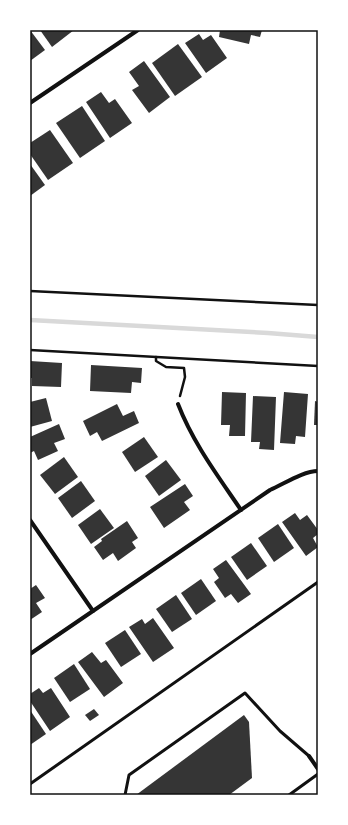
<svg xmlns="http://www.w3.org/2000/svg" width="348" height="825" viewBox="0 0 348 825" font-family="'Sofia Sans Condensed',sans-serif">
<rect width="100%" height="100%" fill="#fff"/>
<g fill="none" stroke-linecap="round" stroke-linejoin="round">
<path stroke="#d9d9d9" stroke-width="4.5" d="M30,320L268,333L318,337"/>
</g>
<g fill="#353535">
<path d="M30,30L45,50L30,61Z"/>
<path d="M40,30H74L52,47Z"/>
<path d="M220,30H262L260,37L251,35L249,44L219,37Z"/>
<path d="M199,34L203,40L211,35L227,58L206,73L185,43Z"/>
<path d="M178,44L202,77L175,96L152,63Z"/>
<path d="M144,61L170,97L149,113L132,90L139,86L129,72Z"/>
<path d="M101,92L109,103L115,99L132,123L110,138L86,102Z"/>
<path d="M82,106L105,141L80,158L56,123Z"/>
<path d="M50,130L73,163L48,180L30,154V143Z"/>
<path d="M30,164L45,185L30,196Z"/>
<path d="M30,361L62,363L61,387L32,386V378H30Z"/>
<path d="M91,365L142,368L141,383L132,382L131,393L90,391Z"/>
<path d="M222,392L246,393L245,436H229L230,425H221Z"/>
<path d="M284,392L308,394L305,437L296,436L295,444L280,443Z"/>
<path d="M253,396L276,397L274,450L259,449L260,442H251Z"/>
<path d="M46,398L52,421L30,427V402Z"/>
<path d="M315,401L318,402V425H314Z"/>
<path d="M117,404L123,416L134,411L139,423L102,441L97,432L90,436L83,421Z"/>
<path d="M59,424L65,439L54,443L58,451L38,460L34,451L30,453V437Z"/>
<path d="M144,437L158,457L135,472L122,452Z"/>
<path d="M64,457L78,477L55,494L40,475Z"/>
<path d="M166,460L181,480L159,496L145,476Z"/>
<path d="M81,481L95,501L72,518L58,498Z"/>
<path d="M185,484L193,496L184,502L190,510L164,528L150,507Z"/>
<path d="M100,509L114,528L91,544L78,525Z"/>
<path d="M295,513L300,520L307,515L318,530V534L313,538L318,547L306,556L282,522Z"/>
<path d="M127,521L138,538L132,542L136,548L118,561L113,553L103,560L94,547L102,541L101,539Z"/>
<path d="M278,524L294,548L274,562L258,538Z"/>
<path d="M251,543L267,566L247,580L231,557Z"/>
<path d="M226,560L251,594L238,603L231,594L225,598L214,582L219,578L213,569Z"/>
<path d="M201,579L216,601L196,615L181,593Z"/>
<path d="M36,585L45,598L36,603L42,612L30,620V589Z"/>
<path d="M176,595L192,619L172,632L156,609Z"/>
<path d="M153,618L174,648L153,662L129,627L142,619L145,624Z"/>
<path d="M125,630L141,654L121,667L105,643Z"/>
<path d="M92,652L101,663L106,660L123,683L104,697L78,662Z"/>
<path d="M74,664L90,689L70,702L54,678Z"/>
<path d="M39,688L43,693L51,688L70,717L50,731L30,701V694Z"/>
<path d="M94,709L99,715L90,721L85,715Z"/>
<path d="M30,710L46,734L30,745Z"/>
<path d="M244,715L249,722L252,778L229,795H136Z"/>
</g>
<g fill="none" stroke-linecap="round" stroke-linejoin="round">
<g stroke="#111" stroke-width="2.5">
<path d="M30,291L318,305"/>
<path d="M30,350L318,366"/>
<path d="M156,357V361L166,367L184,368L185,377L180,396"/>
</g>
<g stroke="#111" stroke-width="3">
<path d="M30,784L318,582"/>
<path d="M125,795L129,775L245,693L280,731L309,756"/>
<path d="M289,795L318,774"/>
</g>
<g stroke="#111" stroke-width="4">
<path d="M30,103L138,30"/>
<path d="M178,404C193,443 218,476 241,510"/>
<path d="M30,520L93,611"/>
<path d="M30,654L270,490C284,484 303,471 318,471"/>
<path d="M309,756L318,769"/>
</g>
</g>
<rect width="348" height="825" fill="none" stroke="#ffffff" stroke-width="62"/>
<rect x="31" y="31" width="286" height="763" fill="none" stroke="#111" stroke-width="1.5"/>
</svg>
